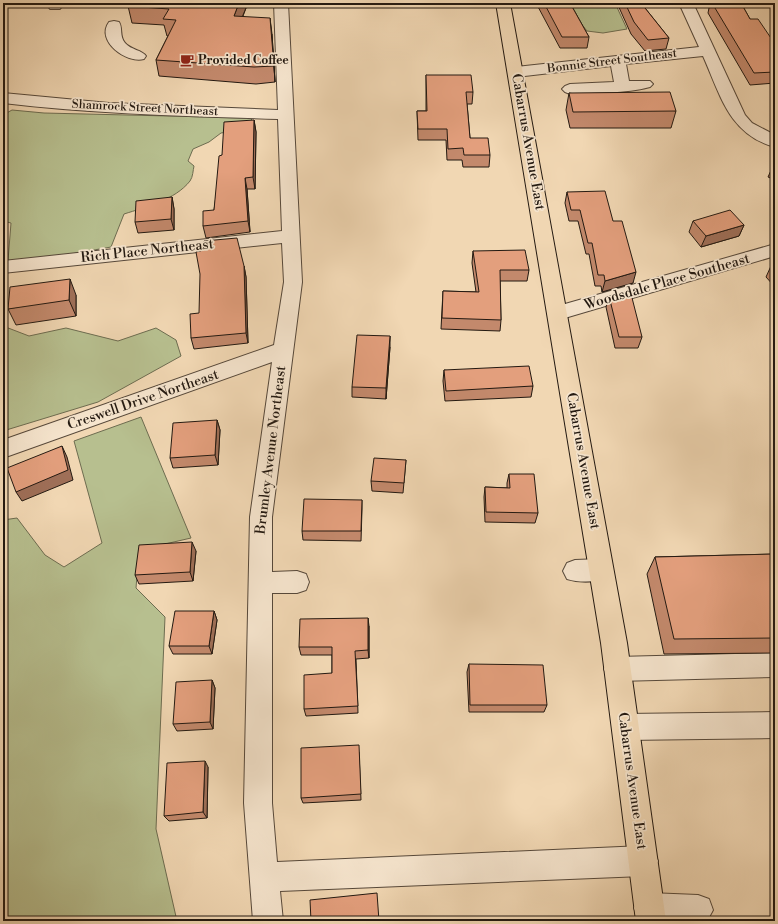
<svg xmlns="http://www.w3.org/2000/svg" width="778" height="924" viewBox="0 0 778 924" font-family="'Libre Bodoni',serif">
<rect width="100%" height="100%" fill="#f1d7b3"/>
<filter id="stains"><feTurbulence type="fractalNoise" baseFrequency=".005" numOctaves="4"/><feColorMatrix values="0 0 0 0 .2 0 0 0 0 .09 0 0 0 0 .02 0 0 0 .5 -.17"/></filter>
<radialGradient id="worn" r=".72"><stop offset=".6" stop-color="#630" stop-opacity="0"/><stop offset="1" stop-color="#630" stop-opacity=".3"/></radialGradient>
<g fill="#b7bf8f" stroke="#6d6c50">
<path d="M569,3H615L627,29L603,33L587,31L572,12Z"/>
<path d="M12,110L44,113L251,118L254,128L221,133L209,142L193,149L188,161L194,166C193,170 193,177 190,181C175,200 146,207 124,214L111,247L32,261H8L11,223L3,221V115Z"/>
<path d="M3,326L29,336L66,328L118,341L156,328L176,340L181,356L98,402L3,431Z"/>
<path d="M141,417L191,538L139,550L136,588L165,617L156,829L177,921H3V520L17,518L45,555L64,567L102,543L74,441Z"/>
</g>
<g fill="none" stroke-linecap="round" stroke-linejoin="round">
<g stroke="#56483a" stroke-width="2">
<g id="minor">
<path d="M50,3H64L60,9H50L48,6Z"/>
<path d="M274,3H288L302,282L272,517V572L297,571L306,574L309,582L306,590L297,593H272V803L277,862L643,846L653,851L658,861L653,871L643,876L280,891L283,921H253L244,803L250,517L272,362L3,458V440L274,345L284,282L282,243L3,273V261L282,231L278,119C186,116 94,114 3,103V93L109,103L278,110Z"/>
<path d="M679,3H693L745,115L752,123L775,135V147C729,135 720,94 703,56L626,64L629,81H650L653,84L650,87C625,94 596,92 570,94L565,92L562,89L565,86L570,84L614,82L611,66L516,77L511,75L508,72L511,69L516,67L699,47Z"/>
<path d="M114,21L119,22C123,28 119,36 125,43C131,50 142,50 146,56L144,59C127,64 95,41 109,22Z"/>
<path d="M775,244V256L558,320L551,318L548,313L551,308Z"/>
<path d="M601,559L609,562L613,570L609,578C596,582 580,583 567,579L563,571L567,563L575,560Z"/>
<path d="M775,653V677L617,681L608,678L604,669L608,660L617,657Z"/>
<path d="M775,712V738L625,740L616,736L612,727L616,718L625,714Z"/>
<path d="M649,893L698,895L709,899L713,910L707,921H644L638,919L634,908L638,897Z"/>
</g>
</g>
<g stroke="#231911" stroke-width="2">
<path id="major" d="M496,3H510L627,643L666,921H636L601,643Z"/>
</g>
<use href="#minor" fill="#f6e5ce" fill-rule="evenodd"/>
<use href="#major" fill="#f1d7b3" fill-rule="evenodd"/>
</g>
<g fill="#c3896c" stroke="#231911">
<path d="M130,3H248L243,16L272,34L275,82L256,84L159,76L156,60L168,36H167L164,25L132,23L128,6Z"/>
<path d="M536,3H570L589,37L587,48H560Z"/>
<path d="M617,3H641L669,38L666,49L645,51L631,34Z"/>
<path d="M710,3H741L750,19L775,44V83L750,85L708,13Z"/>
<path d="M426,75L473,92L472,104H467L470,138L490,155L489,167H463L462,160H447L446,140H418L417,111H426Z"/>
<path d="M569,93L676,111L671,128H570L566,110Z"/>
<path d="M254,120L256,132L255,189H247L250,232L206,238L203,226L214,210L222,155Z"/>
<path d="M775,164V180L768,177L773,166Z"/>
<path d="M567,192L613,221L633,283L602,292L601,286H595L589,254H586L578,221H569L565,203Z"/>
<path d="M172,197L174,209V230L138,233L135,222Z"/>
<path d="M693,221L744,225L739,236L701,247L689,232Z"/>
<path d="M473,251L529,270L527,281H500L501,320L500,331L441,329L443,291L476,292L472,263Z"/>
<path d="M775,265V287L766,277L771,266Z"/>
<path d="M244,266L246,277L248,343L194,349L191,338Z"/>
<path d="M76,295V316L16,325L8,309Z"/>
<path d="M609,296L642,337L638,348H615L606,307Z"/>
<path d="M390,347L386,399L352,397V387Z"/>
<path d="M444,370L533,386L531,397L445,401L443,381Z"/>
<path d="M217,420L220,430L218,465L173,468L170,458Z"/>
<path d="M406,460L403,493L372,491L371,481Z"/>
<path d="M509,474L538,513L535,523L485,522L484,497L485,487L507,488V483Z"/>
<path d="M362,500V509L361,541L303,540L302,531Z"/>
<path d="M196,551L193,581L139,584L135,575Z"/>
<path d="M775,554V653L664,654L647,574L655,557Z"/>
<path d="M214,611L217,620L212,654H173L169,646Z"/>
<path d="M369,626V658L356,659L358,713L306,716L304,709L332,673V655H301L299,647Z"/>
<path d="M469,664L547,705L544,712H469L467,672Z"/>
<path d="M212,680L215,688L213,729L177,731L173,724Z"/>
<path d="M359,752L361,800L303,803L301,798Z"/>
<path d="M208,767L207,818L169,821L164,816Z"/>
</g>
<g fill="#9f6f58" stroke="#231911">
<path d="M239,3H248L236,32L234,16Z"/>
<path d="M270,18L272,34L275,82L274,66Z"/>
<path d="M254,120L256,132L255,189L253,177Z"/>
<path d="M245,178L247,189L250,232L248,221Z"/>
<path d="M172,197L174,209V230L171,219Z"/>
<path d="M744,225L739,236L701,247L706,236Z"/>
<path d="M244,266L246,277L248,343L246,333Z"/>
<path d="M636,272L633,283L602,292L605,281Z"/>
<path d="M70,279L76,295V316L69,300Z"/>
<path d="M390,336V347L386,399V388Z"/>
<path d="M217,420L220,430L218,465L215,455Z"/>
<path d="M62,446L67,457L73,480L22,501L16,492Z"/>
<path d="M192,542L196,551L193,581L190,572Z"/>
<path d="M214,611L217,620L212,654L209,646Z"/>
<path d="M368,618L369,626V658L368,650Z"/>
<path d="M212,680L215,688L213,729L210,722Z"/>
<path d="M205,761L208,767L207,818L203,812Z"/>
</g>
<g fill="#e39f7d" stroke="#231911">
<path d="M130,3H239L234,16L270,18L274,66L254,67L156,60L176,20L163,19L169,9L128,6Z"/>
<path d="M544,3H570L589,37H562Z"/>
<path d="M625,3H641L669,38L648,40L634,22Z"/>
<path d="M712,3H741L750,19H758L775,44V50L771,51L775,58V72L754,73Z"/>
<path d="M426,75H471L473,92H466L470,138H488L490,155H464L463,148L448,149L447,129H418L417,111H427Z"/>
<path d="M670,92L676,111L573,112L569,93Z"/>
<path d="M254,120L253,177L245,178L248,221L203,226V211L214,210L219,156L222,155L224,122Z"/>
<path d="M605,191L613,221H622L636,272L605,281L604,275H598L592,243H588L580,210H571L567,192Z"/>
<path d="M172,197L171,219L135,222L136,201Z"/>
<path d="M730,210L744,225L706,236L693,221Z"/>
<path d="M237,238L244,266L246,333L191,338L190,314L199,313L200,274L196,252L204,250V241Z"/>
<path d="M525,250L529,270H500L501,320L442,318L443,291L479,292L473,251Z"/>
<path d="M775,265V270L771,266Z"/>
<path d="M70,279L69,300L8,309L10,287Z"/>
<path d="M630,290L642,337H619L609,296Z"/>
<path d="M357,335L390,336L386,388L352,387Z"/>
<path d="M529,366L533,386L446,391L444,370Z"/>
<path d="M217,420L215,455L170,458L173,423Z"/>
<path d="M62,446L68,470L16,492L7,468Z"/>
<path d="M374,458L406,460L404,483L371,481Z"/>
<path d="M509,474H534L538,513L486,512L485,487L510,488Z"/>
<path d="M304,499L362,500L361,531H302Z"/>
<path d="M192,542L190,572L135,575L139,545Z"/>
<path d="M775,554V638L674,639L655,557Z"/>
<path d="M175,611H214L209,646H169Z"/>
<path d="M368,618V650L355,651L358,706L304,709V675L332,673V647H299L300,619Z"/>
<path d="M469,664L543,665L547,705H470Z"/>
<path d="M212,680L210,722L173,724L176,682Z"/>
<path d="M359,745L361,794L301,798V748Z"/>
<path d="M205,761L203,812L164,816L167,763Z"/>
<path d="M377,893L379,921H311L310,900Z"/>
</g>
<defs>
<g id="cafe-bare" transform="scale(1.08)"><path d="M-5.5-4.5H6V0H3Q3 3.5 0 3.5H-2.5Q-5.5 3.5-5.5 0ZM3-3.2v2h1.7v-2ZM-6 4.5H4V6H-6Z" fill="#8f2418" stroke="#f6e5ce" stroke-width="2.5" paint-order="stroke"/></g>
</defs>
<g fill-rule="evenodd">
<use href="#cafe-bare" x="187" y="60"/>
</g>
<g text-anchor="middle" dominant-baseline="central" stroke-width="3.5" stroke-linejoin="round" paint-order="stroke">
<g font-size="12" font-weight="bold" fill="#231911" stroke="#f6e5ce" text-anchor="start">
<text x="198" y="60">Provided Coffee</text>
</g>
<g font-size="12" fill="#231911" stroke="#f6e5ce">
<text transform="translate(612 61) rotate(-7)">Bonnie Street Southeast</text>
<text transform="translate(145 108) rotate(3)">Shamrock Street Northeast</text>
</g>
<g font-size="14" fill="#231911" stroke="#f6e5ce">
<text transform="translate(528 142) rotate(80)">Cabarrus Avenue East</text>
<text transform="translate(147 251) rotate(-6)">Rich Place Northeast</text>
<text transform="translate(667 282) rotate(-16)">Woodsdale Place Southeast</text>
<text transform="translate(143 400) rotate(-19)">Creswell Drive Northeast</text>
<text transform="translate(271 450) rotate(-83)">Brumley Avenue Northeast</text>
<text transform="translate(583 461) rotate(80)">Cabarrus Avenue East</text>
<text transform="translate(632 781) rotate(82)">Cabarrus Avenue East</text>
</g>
</g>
<rect width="778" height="924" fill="none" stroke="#f1d7b3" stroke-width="16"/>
<rect x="4" y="4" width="770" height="916" fill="none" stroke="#231911" stroke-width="2"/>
<rect x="8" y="8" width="762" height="908" fill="none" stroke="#231911"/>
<rect width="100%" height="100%" filter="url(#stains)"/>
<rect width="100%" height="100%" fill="url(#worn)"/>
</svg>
